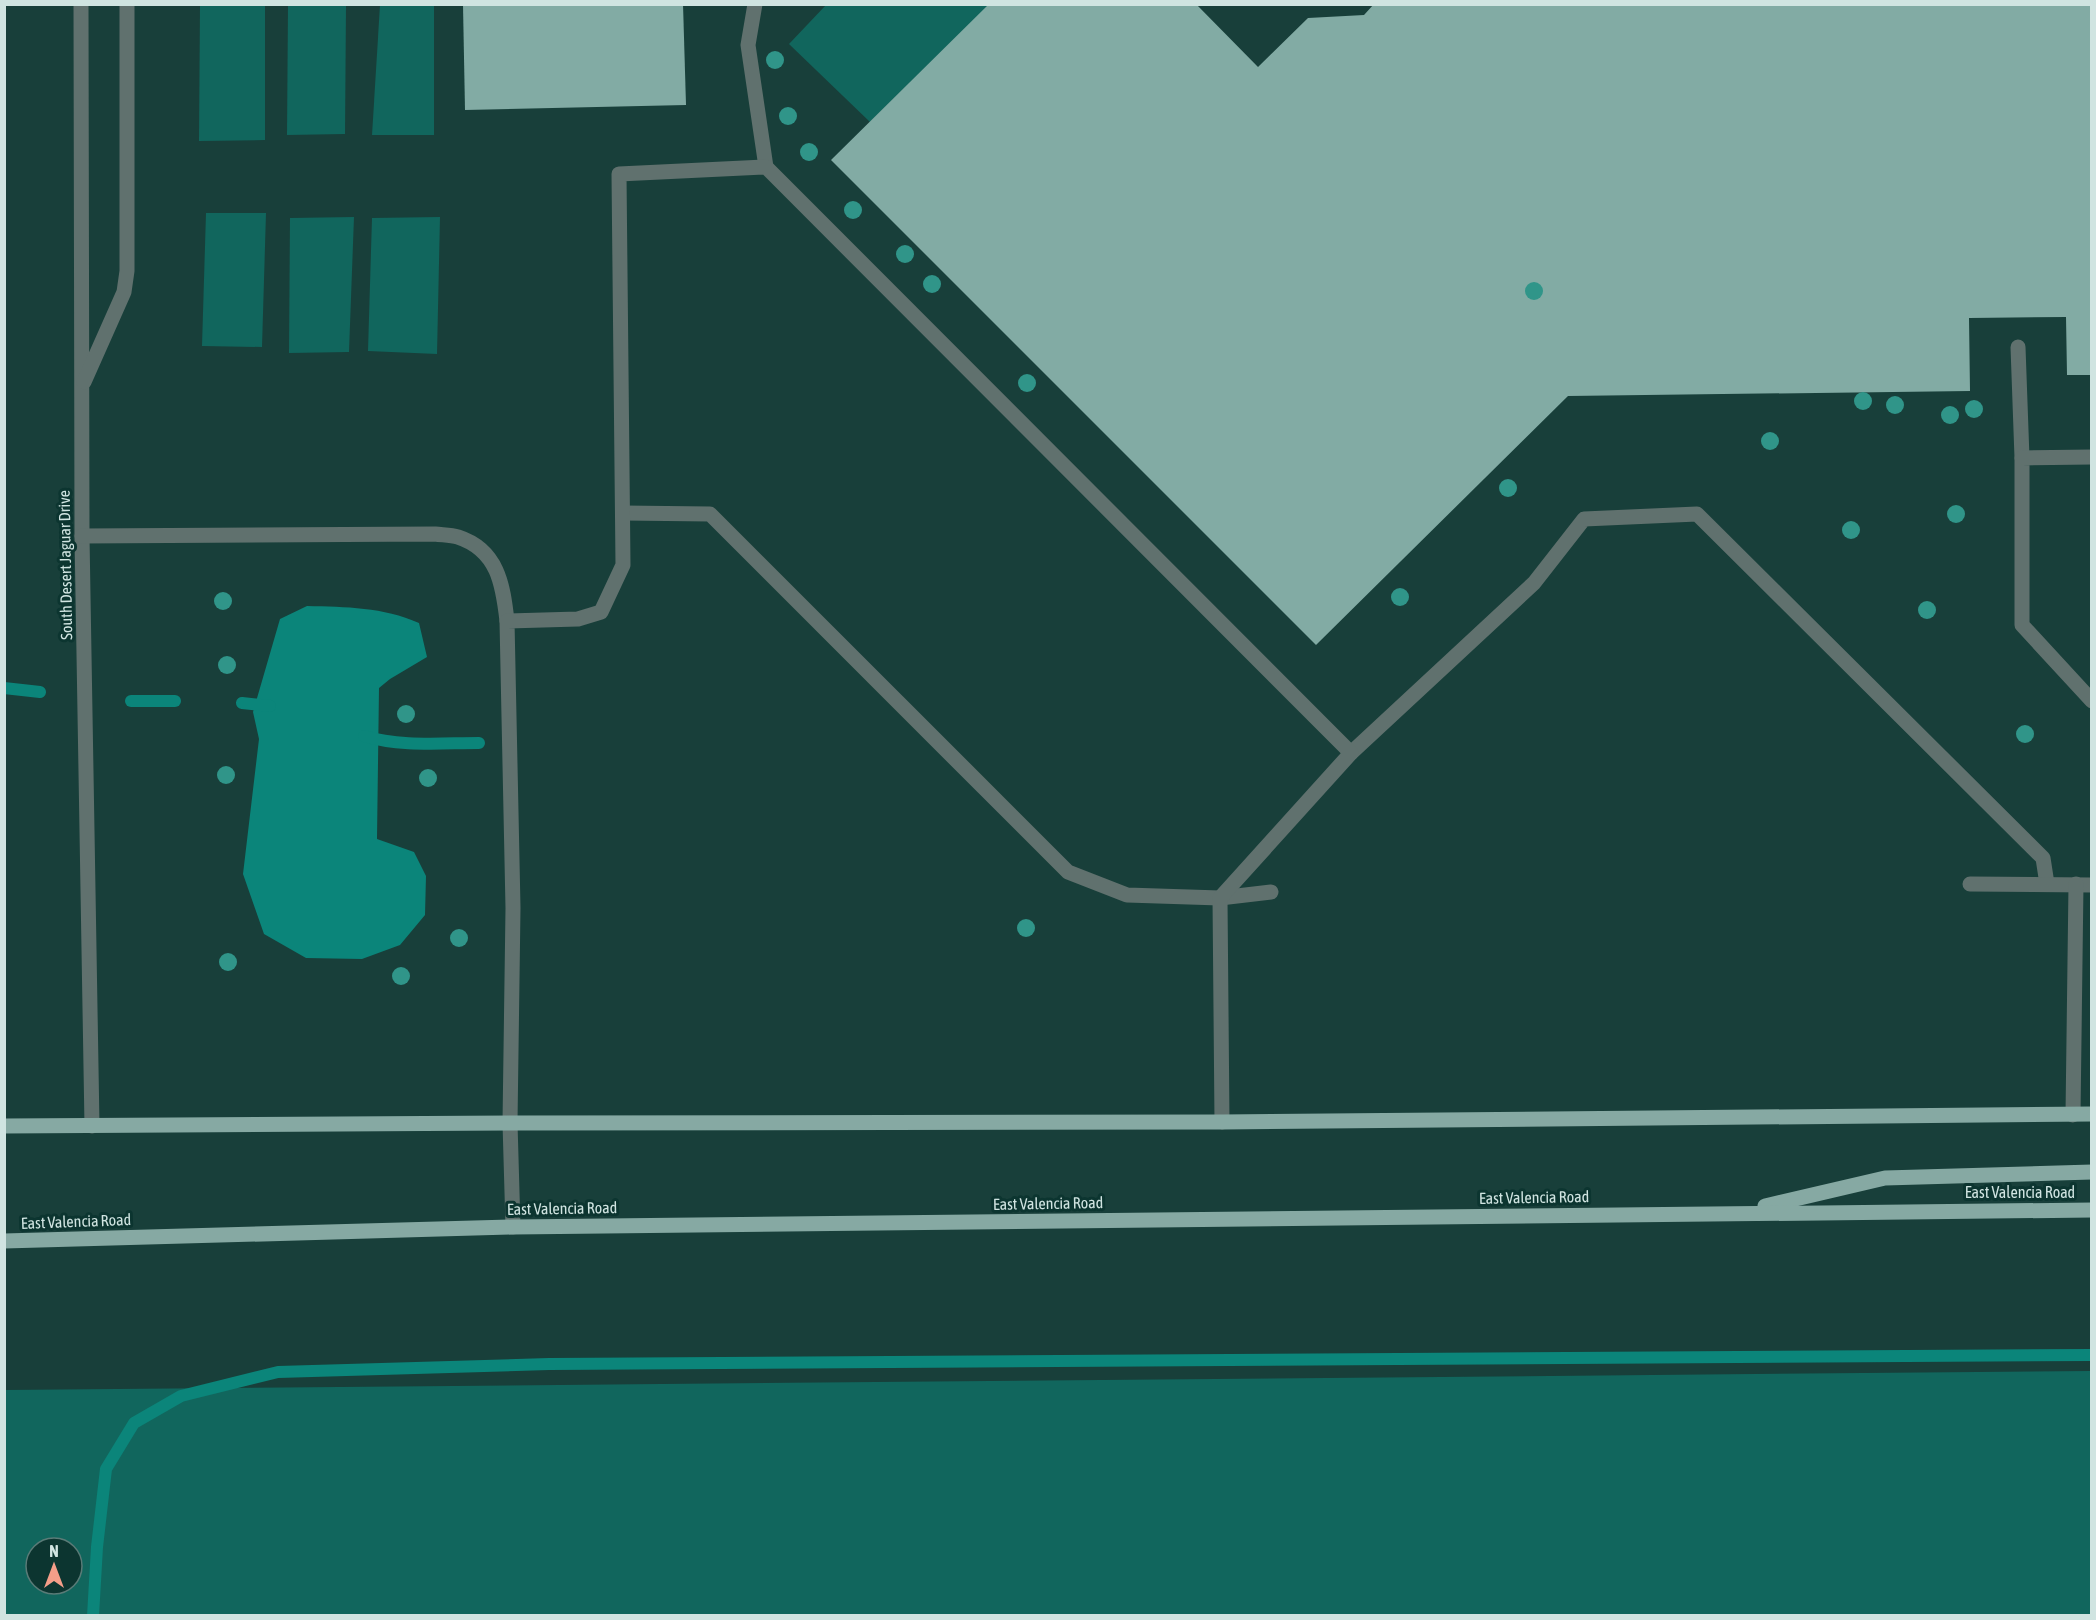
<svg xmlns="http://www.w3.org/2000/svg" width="2096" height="1620" viewBox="0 0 2096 1620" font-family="'Asap Condensed',sans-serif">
<rect width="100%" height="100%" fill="#183f3a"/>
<g fill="#11665d" fill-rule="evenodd">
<path d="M380,5H434V135H372Z"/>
<path d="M826,5H989L870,122L789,44Z"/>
<path d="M200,6H265V140L199,141Z"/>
<path d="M288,6H346L345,134L287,135Z"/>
<path d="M206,213H266L262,347L202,346Z"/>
<path d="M354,217L349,352L289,353L290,218Z"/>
<path d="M440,217L437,354L368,351L372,218Z"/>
<path d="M2091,1371V1615H5V1390ZM36,1548H72V1584H36Z"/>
</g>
<path fill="#0b857a" d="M307,606C346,607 383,607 419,623L427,657L390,679L379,688L377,839L414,852L426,876L425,915L400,945L362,959L306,958L264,934L243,874L259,739L253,712L280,619Z"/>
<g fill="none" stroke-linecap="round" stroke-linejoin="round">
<g stroke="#0b857a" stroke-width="12">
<path d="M4,688L40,692"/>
<path d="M131,701H175"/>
<path d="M242,703L270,706"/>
<path d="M364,736C400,747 441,743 479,743"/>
<path d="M93,1616L97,1547L106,1469L134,1423L181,1396L278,1372L549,1364L2092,1355"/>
</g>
</g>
<g fill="#82aba4">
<path d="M683,4L686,105L465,110L463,5Z"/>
<path d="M989,4H1196L1258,67L1308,18L1364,15L1374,4H2092V375H2067L2066,317L1969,318L1970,391L1568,396L1316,645L831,160Z"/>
</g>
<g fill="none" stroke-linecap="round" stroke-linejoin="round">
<g stroke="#60716e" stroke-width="15">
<path d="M81,4L82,536L92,1126"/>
<path d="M755,4L748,45L766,167"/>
<path d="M2018,347L2022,458"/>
<path d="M84,382L124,292L127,271V4"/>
<path d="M2092,457L2022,458V625L2092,701"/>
<path d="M623,513L710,514L1068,872L1127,895L1220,898L1271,892"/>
<path d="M82,536L435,534C442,535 451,535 458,537C498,550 503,585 507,621"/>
<path d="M1351,753L1534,583L1584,519L1697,514L2043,858L2047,884"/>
<path d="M1970,884L2092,885"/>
<path d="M2073,1115L2076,884"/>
<path d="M513,1227L510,1123L513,908L507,621L578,619L601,612L623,565L619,174L766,167L1351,753L1220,898L1222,1122"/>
</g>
<g stroke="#86a9a3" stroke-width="15">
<path d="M4,1126L510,1123L1222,1122L2092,1114"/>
<path d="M1765,1206L1885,1178L2092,1172"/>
<path d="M4,1241L513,1227L2092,1210"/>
</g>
</g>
<g fill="#309589">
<circle cx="775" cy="60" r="9"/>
<circle cx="788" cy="116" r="9"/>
<circle cx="809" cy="152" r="9"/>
<circle cx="853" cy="210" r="9"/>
<circle cx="905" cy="254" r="9"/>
<circle cx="932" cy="284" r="9"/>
<circle cx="1534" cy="291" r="9"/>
<circle cx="1027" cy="383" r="9"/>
<circle cx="1863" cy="401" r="9"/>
<circle cx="1895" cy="405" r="9"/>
<circle cx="1974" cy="409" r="9"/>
<circle cx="1950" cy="415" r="9"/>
<circle cx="1770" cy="441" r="9"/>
<circle cx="1508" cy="488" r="9"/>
<circle cx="1956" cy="514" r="9"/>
<circle cx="1851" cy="530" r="9"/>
<circle cx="1400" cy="597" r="9"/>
<circle cx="223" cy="601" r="9"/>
<circle cx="1927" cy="610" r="9"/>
<circle cx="227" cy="665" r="9"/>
<circle cx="406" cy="714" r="9"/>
<circle cx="2025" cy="734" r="9"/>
<circle cx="226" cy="775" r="9"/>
<circle cx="428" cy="778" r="9"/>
<circle cx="1026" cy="928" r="9"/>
<circle cx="459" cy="938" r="9"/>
<circle cx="228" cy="962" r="9"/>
<circle cx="401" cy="976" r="9"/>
</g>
<g text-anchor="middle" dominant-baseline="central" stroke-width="6" stroke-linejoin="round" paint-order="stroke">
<g font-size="16" fill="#d0e4e1" stroke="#0c3530">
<text transform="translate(65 565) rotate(-91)">South Desert Jaguar Drive</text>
<text x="2020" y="1192">East Valencia Road</text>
<text transform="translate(1534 1197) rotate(-1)">East Valencia Road</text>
<text transform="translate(1048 1203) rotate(-1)">East Valencia Road</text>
<text transform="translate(562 1208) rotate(-1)">East Valencia Road</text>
<text transform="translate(76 1221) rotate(-2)">East Valencia Road</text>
</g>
</g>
<rect width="2096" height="1620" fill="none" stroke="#d0e4e1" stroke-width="12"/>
<g transform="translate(54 1566)"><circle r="28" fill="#0c3530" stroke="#5a7b77" stroke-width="1.5"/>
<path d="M0-4.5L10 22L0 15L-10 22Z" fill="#f49e89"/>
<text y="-9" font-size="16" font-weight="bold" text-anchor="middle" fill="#d0e4e1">N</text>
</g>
</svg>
